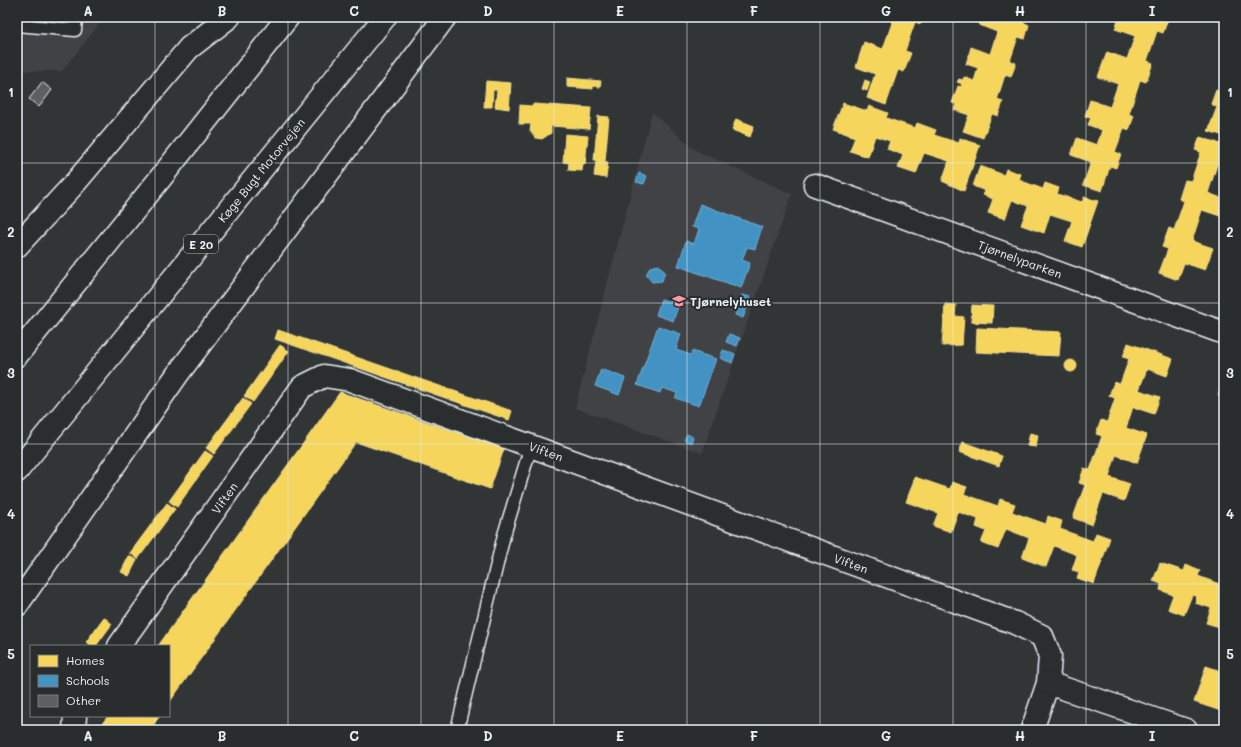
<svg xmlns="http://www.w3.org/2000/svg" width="1241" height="747" viewBox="0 0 1241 747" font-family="Mali,sans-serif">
<rect width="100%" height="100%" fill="#323536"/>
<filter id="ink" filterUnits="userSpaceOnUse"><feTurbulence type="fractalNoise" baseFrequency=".025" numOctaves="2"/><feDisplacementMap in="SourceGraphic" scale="8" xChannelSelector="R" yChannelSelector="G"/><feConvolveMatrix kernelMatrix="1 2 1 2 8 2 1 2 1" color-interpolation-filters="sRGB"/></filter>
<g filter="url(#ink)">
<g fill="#3f4244">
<path d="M17,17H105L62,71H17Z"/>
<path d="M652,112L695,150L792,194L702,453L575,408Z"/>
</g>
<g fill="#f6d55c" stroke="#f2dd8b">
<path d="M894,17H923L921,24L915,22L905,51L911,53L904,72L898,70L886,105L867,98L875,74L856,67L864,42L883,49Z"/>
<path d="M982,17H1025L1023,22L1029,25L1025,39L1018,37L1010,61L1016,63L1011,77L1005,75L997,100L1003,102L998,116L992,114L983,138L963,131L969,115L954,110L956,104L952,103L958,86L961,87L962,84L957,82L959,79L963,80L964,77L974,81L978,68L966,64L971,47L990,54L997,32L979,25Z"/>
<path d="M1119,17H1162L1168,19L1163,33L1157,31L1147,61L1153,63L1146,82L1140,80L1129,114L1134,116L1129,130L1124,128L1115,152L1121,154L1116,168L1110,166L1102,191L1083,185L1091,162L1071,155L1077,138L1097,145L1102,130L1088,125L1091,117L1085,116L1090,100L1110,107L1118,84L1098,77L1107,52L1127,59L1135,36L1115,29Z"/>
<path d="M567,78L601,81L600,87L593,86V89L567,87Z"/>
<path d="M865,80L870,82L867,91L862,89Z"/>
<path d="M486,81L511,83L509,109L495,107L497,90H493L492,107H484Z"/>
<path d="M1224,87V136L1208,131L1217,107L1211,104L1216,90L1222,92Z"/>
<path d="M843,103L867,111L869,106L888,113L886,118L915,128L917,123L936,130L934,135L959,143L960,138L980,145L964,191L942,181L949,161L924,153L916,174L898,168L903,155L887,149L890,141L875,136L868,157L850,151L855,137L833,129Z"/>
<path d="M534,104L591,108L589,129L551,126V133L542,139L536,138L530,131L531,124H519L520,105L531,106Z"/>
<path d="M598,116L609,117L605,161L594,160Z"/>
<path d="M736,119L754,126L750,137L732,130Z"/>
<path d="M565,134L588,136L585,164H583L582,171L568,170L569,163L563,162Z"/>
<path d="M1200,137L1224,145V164L1218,162L1208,193L1224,199V215L1223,217L1202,210L1192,241L1213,248L1205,270L1184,263L1178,280L1159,273L1168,249L1162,247L1169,228L1174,230L1184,201L1179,199L1185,180L1191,181L1201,152L1195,150Z"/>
<path d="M596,161L608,162L606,178L594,176Z"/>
<path d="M980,166L1004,175L1006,169L1021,174L1019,180L1043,189L1045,183L1059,188L1057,194L1082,202L1084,197L1098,201L1082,247L1065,241L1072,221L1050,214L1044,233L1021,225L1028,206L1012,200L1005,219L988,213L993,199L983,195L985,191L973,186Z"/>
<path d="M945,304L956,305L955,316L964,317L962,345L942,346Z"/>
<path d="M972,305L993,306L992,323L971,322Z"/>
<path d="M977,328L1061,332L1059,356L976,352Z"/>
<path d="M278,330L512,411L509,420L275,339Z"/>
<path d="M1128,343L1173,359L1167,376L1147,369L1139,390L1160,397L1154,414L1133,407L1126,428L1147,435L1137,463L1116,455L1109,477L1130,484L1124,501L1103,494L1092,525L1073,518L1085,485L1079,483L1084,468L1090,470L1102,436L1096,434L1101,420L1107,422L1115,398L1109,396L1114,382L1120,384L1129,359L1123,357Z"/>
<path d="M280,345L289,351L253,402L244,396Z"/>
<circle cx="1071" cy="366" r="6"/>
<path d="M1224,378V398L1218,396Z"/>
<path d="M340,392L504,449L490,489L356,442L169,703V646H158Z"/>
<path d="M243,398L251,404L214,454L206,448Z"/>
<path d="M1030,433L1038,435L1036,447L1027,446Z"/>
<path d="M963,442L1002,456L999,466L959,452Z"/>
<path d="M205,451L213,456L177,507L169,501Z"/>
<path d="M915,477L950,489L952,482L967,487L964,494L998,506L1000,499L1015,504L1012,512L1046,524L1048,516L1062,521L1060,529L1093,541L1096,533L1110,538L1094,584L1077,578L1079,572L1072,570L1077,555L1054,546L1046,567L1022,558L1029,538L1006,529L998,549L981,543L986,531L976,527L978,519L958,512L951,532L933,526L938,513L906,502Z"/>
<path d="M167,503L175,509L138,559L130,553Z"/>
<path d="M129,556L137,560L129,576L121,572Z"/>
<path d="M1160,563L1184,571L1186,565L1200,571L1198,576L1222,585L1224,580L1223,628L1206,623L1211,608L1195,603L1197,597L1192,595L1184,615L1168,609L1173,595L1160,590L1161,584L1153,581Z"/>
<path d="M104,617L112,624L96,646H92L86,642Z"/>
<path d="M1206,666L1224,672V712L1194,702Z"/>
<path d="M108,716H160L149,730H103L101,725Z"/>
</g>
<g fill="#4393c3" stroke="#74afd3">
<path d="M639,173L647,176L644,184L636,182Z"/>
<path d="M700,204L762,227L755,249L747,247L742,260L750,263L741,288L678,266L686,241L694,244L699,229L692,227Z"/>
<path d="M659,265L665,272L662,281L652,282L646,275L650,267Z"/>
<path d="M742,295L751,297L743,318L735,315Z"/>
<path d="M661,299L679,304L673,321L656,315Z"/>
<path d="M658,326L681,334L676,350L691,355L692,351L716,359L699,406L675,398L677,393L662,388L660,393L637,385Z"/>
<path d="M729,334L740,338L737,346L726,342Z"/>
<path d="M723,350L735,354L732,363L720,358Z"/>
<path d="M601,369L625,378L619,395L595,386Z"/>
<path d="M687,434L693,437L691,443L684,440Z"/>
</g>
<path fill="#5c6063" stroke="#e8f1f8" d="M42,82L52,90L39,107L29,99Z"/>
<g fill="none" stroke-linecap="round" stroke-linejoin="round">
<g stroke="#e8f1f8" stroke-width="15">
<g id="service">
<path d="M17,25L75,30L76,17"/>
<path d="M457,730L504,535L531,446"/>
</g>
</g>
<g stroke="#e8f1f8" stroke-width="25">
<g id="minor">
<path d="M815,185L1224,333"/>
<path d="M119,646L302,387L324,376L350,380L1015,623L1042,636L1050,656L1048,683L1032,730"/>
<path d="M1048,683L1186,730"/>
<path d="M74,730L75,716"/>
</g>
</g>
<g stroke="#e8f1f8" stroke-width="25">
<g id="motorway">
<path d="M17,246L75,183L189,48L229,17"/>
<path d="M17,355L159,180L288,17"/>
<path d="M17,471L385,17"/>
<path d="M17,605L177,375L445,17"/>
</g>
</g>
<use href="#service" stroke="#2a2d2e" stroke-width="12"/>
<use href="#minor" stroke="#2a2d2e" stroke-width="22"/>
<use href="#motorway" stroke="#2a2d2e" stroke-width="22"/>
</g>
</g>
<path fill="none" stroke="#e8f1f8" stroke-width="1" stroke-opacity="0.55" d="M155,17V646M288,17V730M421,17V730M554,17V730M687,17V730M820,17V730M953,17V730M1086,17V730M17,163H1224M17,303H1224M17,444H1224M17,584H1224M155,716V730"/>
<defs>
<g id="school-bare" transform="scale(1.08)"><path d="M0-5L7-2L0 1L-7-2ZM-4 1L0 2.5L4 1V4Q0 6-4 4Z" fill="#ff9aa2" stroke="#2a2d2e" stroke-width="2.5" paint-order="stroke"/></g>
</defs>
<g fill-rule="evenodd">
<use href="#school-bare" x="679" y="301"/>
</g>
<g text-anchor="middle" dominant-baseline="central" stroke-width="4" stroke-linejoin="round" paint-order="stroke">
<rect fill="#2a2d2e" stroke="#afb6bb" stroke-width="1" x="184" y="235" width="34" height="18" rx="3"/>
<g font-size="11" font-weight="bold" fill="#e8f1f8">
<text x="201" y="244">E 20</text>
</g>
<g font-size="12" fill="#e8f1f8" stroke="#2a2d2e">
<text transform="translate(261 170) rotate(-51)">Køge Bugt Motorvejen</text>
<text transform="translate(1020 259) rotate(20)">Tjørnelyparken</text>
<text transform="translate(546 451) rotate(20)">Viften</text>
<text transform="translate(224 498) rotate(-55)">Viften</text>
<text transform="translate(851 563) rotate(20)">Viften</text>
</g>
<g font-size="12" font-weight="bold" fill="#e8f1f8" stroke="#2a2d2e" text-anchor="start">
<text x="690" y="301">Tjørnelyhuset</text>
</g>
</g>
<rect width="1241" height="747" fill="none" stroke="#2a2d2e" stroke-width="44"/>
<rect x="30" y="645" width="140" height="72" fill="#2a2d2e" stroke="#767b7f"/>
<rect x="38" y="655" width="20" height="12" fill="#f6d55c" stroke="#767b7f"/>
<text x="66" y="665" font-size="12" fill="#e8f1f8">Homes</text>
<rect x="38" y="675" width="20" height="12" fill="#4393c3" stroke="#767b7f"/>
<text x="66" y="685" font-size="12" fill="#e8f1f8">Schools</text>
<rect x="38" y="695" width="20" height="12" fill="#5c6063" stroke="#767b7f"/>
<text x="66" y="705" font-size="12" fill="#e8f1f8">Other</text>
<rect x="22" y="22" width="1197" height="703" fill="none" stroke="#e8f1f8" stroke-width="1.5"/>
<g font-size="13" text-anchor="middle" font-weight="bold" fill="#e8f1f8">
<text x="88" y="16">A</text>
<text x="222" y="16">B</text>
<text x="354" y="16">C</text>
<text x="488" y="16">D</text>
<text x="620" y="16">E</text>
<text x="754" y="16">F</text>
<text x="886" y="16">G</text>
<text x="1020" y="16">H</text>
<text x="1152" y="16">I</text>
<text x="11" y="97">1</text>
<text x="1230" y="97">1</text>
<text x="11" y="237">2</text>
<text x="1230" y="237">2</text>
<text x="11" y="378">3</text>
<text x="1230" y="378">3</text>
<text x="11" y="519">4</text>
<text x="1230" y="519">4</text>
<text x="11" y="659">5</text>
<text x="1230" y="659">5</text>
<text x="88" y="741">A</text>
<text x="222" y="741">B</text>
<text x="354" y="741">C</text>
<text x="488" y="741">D</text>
<text x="620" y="741">E</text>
<text x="754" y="741">F</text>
<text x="886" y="741">G</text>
<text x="1020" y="741">H</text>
<text x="1152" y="741">I</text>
</g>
</svg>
